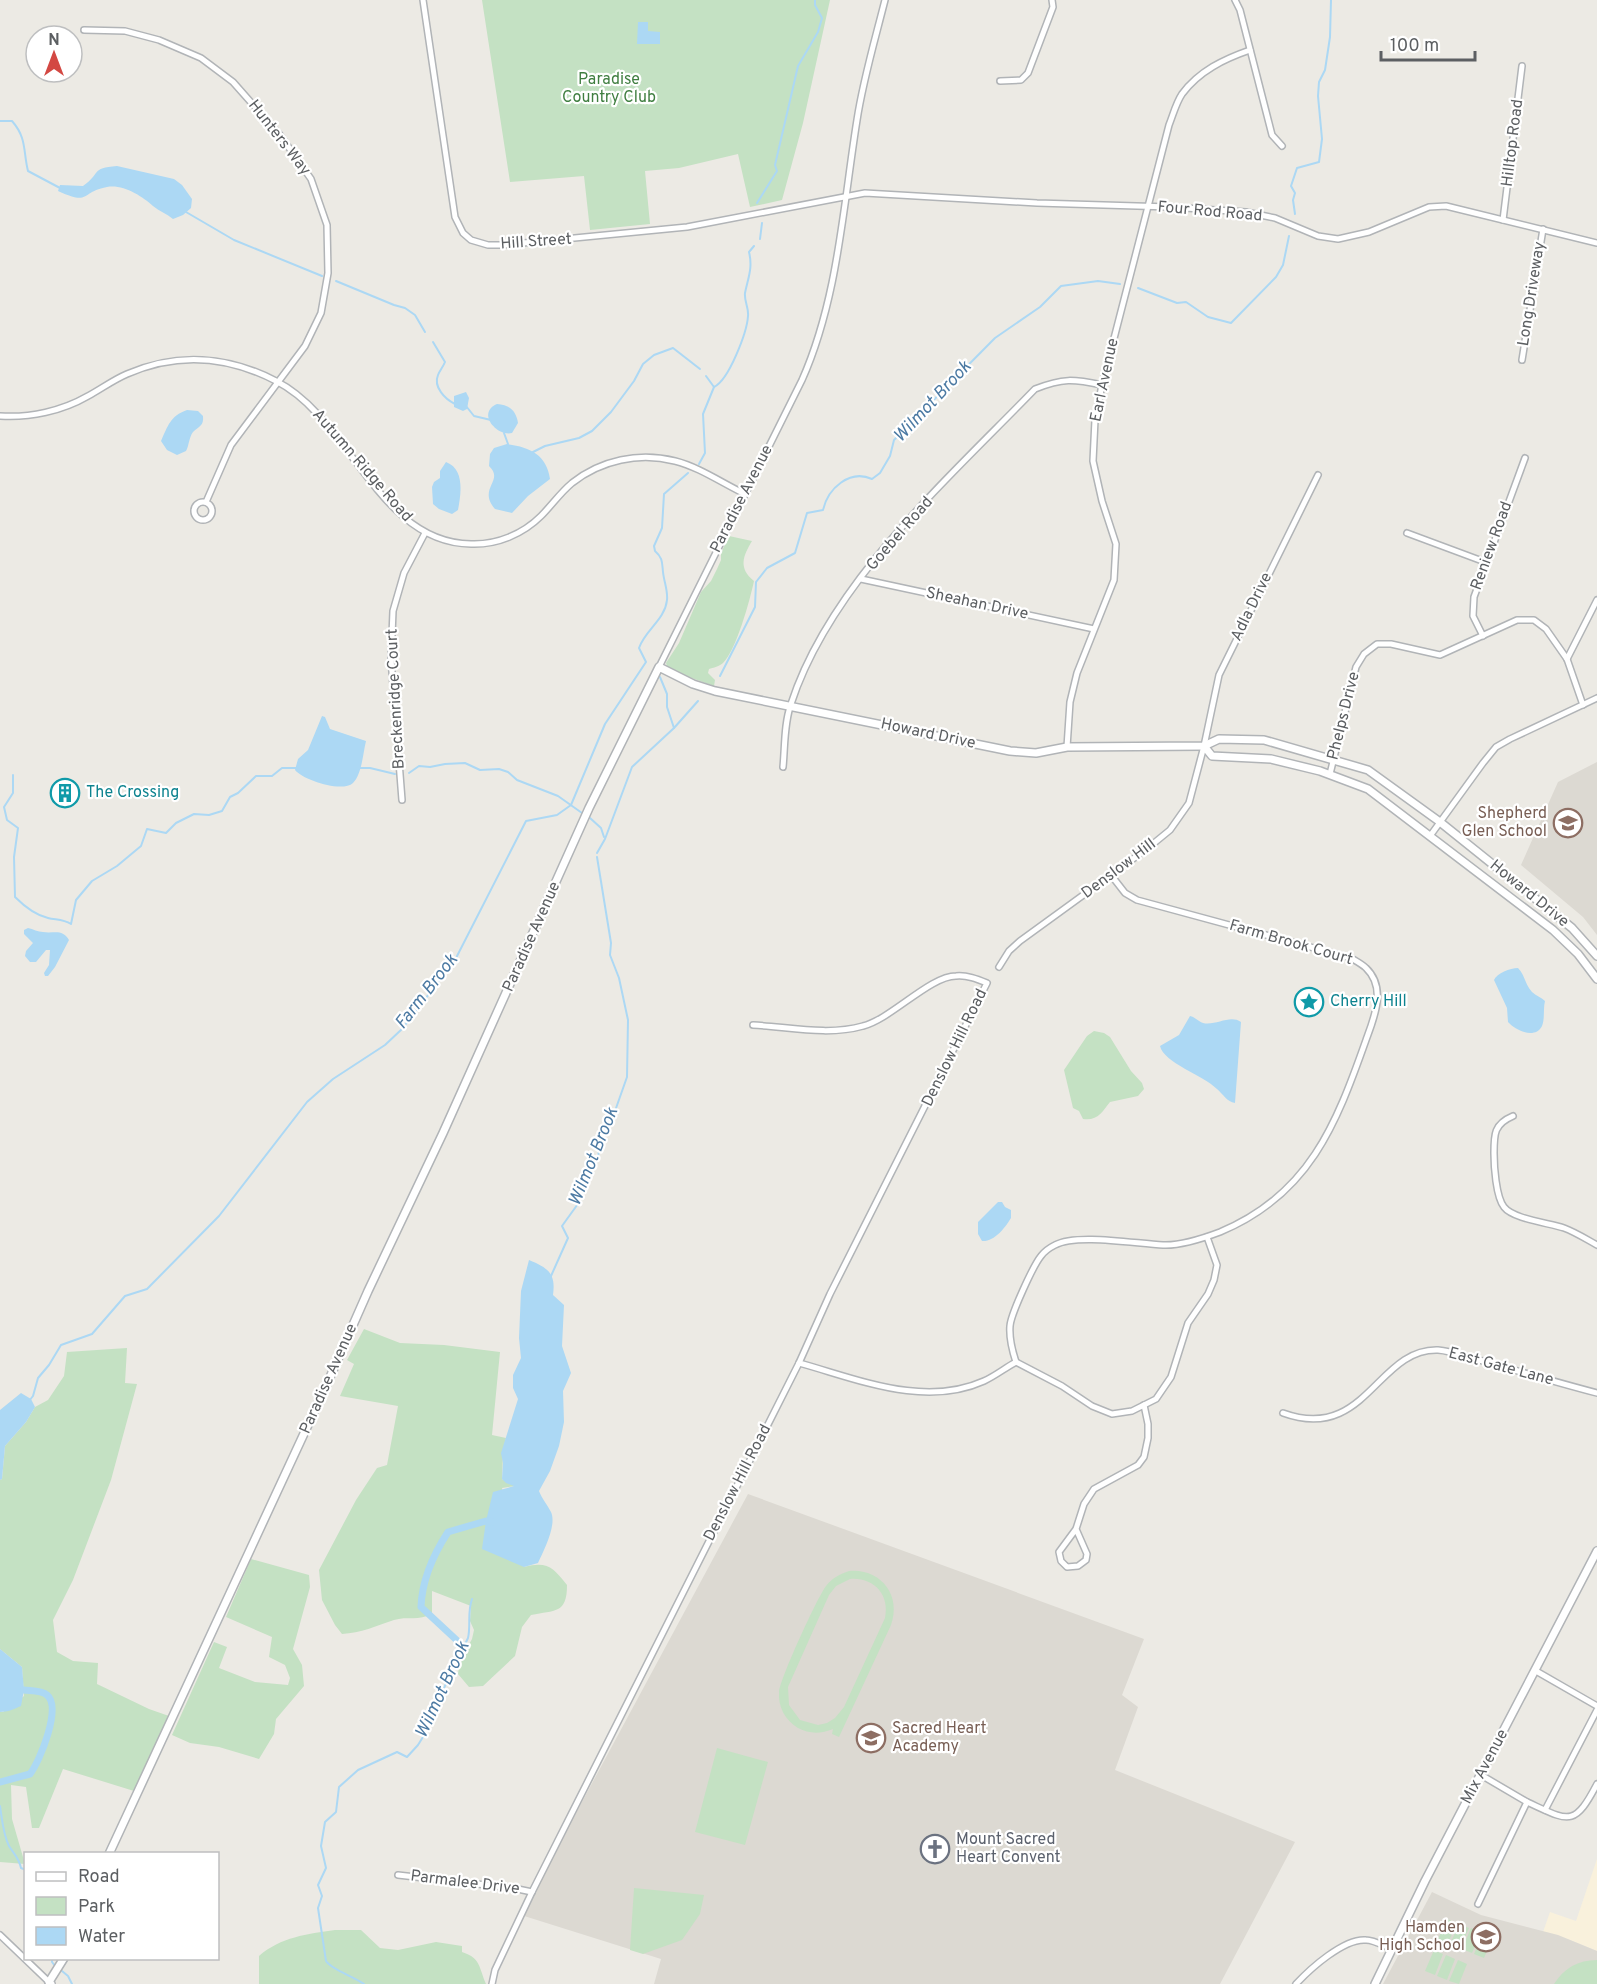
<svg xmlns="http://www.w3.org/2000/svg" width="1597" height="1984" viewBox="0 0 1597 1984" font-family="Overpass,sans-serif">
<rect width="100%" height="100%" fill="#eceae4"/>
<path fill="#f9f1dc" d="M1597,1859V1951L1570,1940L1543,1932L1550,1912L1576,1921Z"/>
<g fill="#dcd9d2">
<path d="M1597,762V935L1583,917L1521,865L1558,782Z"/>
<path d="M748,1494L1144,1639L1122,1695L1138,1707L1115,1770L1295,1842L1220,1984H654L661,1959L521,1915Z"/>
<path d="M1432,1892L1481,1915L1558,1935L1597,1951V1984H1383Z"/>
</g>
<g fill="#c4e1c3" fill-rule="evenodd">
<path d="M482,0H830L803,123L782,200L750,207L738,154L679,168L645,171L650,224L590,230L584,176L510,182Z"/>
<path d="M729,536L752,541C743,556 738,568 754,581C750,600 736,651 723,663C720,666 713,668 709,669L708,673L715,680L714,686L686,676L667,666L666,663L679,643L701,592L711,581L717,569L721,560V553Z"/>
<path d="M1094,1031L1104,1033L1110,1037L1131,1071L1142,1083L1144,1089L1138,1096L1110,1102C1102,1112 1098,1121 1083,1119L1079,1111L1073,1108L1064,1070L1087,1036Z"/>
<path d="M364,1329L400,1343L444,1345L500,1352L492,1435L506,1438C502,1452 503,1464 502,1479L515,1486L502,1488L524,1567C547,1561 553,1567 567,1585C567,1614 555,1610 531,1615L522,1627L515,1656L483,1686L469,1687L458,1674L460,1661L472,1639L474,1630L470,1621L471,1606L432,1591V1614C419,1621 407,1616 394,1620C376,1626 361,1633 342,1634L335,1625L322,1600L319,1570L356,1500L377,1468L387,1465L398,1406L340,1396L354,1364L347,1360Z"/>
<path d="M127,1348L125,1383L137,1384L111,1480L73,1580L53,1620L57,1652L73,1661L98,1663L97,1684L149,1709L169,1716L134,1791L63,1769L39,1828H32L26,1787L11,1785L12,1819L25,1864L0,1862V1712H3L24,1696L22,1667L0,1649V1480L2,1479L5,1446L26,1422L35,1407L48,1400L64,1376L67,1352Z"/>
<path d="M251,1559L309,1575L310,1587L293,1649L302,1665L304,1686L276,1719L274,1734L259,1759L219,1747L190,1743L172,1735L214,1642L227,1647L219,1668L255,1682L288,1685L290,1678L285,1665L269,1657L272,1637L226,1617Z"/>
<path d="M849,1571C880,1568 902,1595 891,1625L839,1737L832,1734L833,1729C821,1734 809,1734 798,1728C785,1720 778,1707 779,1692C780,1679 817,1598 826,1586C832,1578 840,1574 849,1571ZM850,1579C873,1577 890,1594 885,1618L844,1707L835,1718L827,1723L818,1725L800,1720L789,1705L788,1687L829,1595L836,1586Z"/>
<path d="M717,1748L768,1762L745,1845L695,1832Z"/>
<path d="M634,1888L704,1895L700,1914L682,1940L643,1954L630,1950Z"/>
<path d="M1447,1919L1457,1923L1448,1943L1438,1939Z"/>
<path d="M1459,1924L1469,1928L1460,1948L1450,1944Z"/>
<path d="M1471,1928L1481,1933L1472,1953L1462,1949Z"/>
<path d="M335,1930H361L380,1948L398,1950L436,1942L462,1946V1952C481,1958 479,1968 486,1984H259V1956C281,1937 307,1934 335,1930Z"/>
<path d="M1483,1933L1493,1937L1484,1958L1474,1954Z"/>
<path d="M1434,1950L1443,1954L1435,1975L1425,1971Z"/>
<path d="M1446,1955L1455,1959L1447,1980L1437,1976Z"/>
<path d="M1458,1960L1467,1964L1459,1984L1449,1981Z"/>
<path d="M1597,1960V1984H1554C1564,1968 1578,1960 1597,1960Z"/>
</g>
<g fill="#acd8f4">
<path d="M638,22H648V31L660,32V44H637Z"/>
<path d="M117,166L174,179L182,185L192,199L191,208L183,215L173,219C167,214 159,211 153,206C142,196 123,184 107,187C80,192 91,206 58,191L60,185L83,186C101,174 90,168 117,166Z"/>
<path d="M466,392L469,398L467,409L463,411L454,407V396Z"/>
<path d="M497,404C510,405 516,411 518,423L512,433C497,437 476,413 497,404Z"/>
<path d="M187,410L198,411L203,416C204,426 199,426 193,432C189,437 189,446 186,451L177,455L167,450L161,441C168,426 170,416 187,410Z"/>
<path d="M507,444C530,447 547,455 550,479L528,496L512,513L495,509C477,488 505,481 489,466L490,454L494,448Z"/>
<path d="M446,462C465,469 461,494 458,510L452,514L439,509L433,504L432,487L434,482L440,478V471Z"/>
<path d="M322,716L325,717L330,729L366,741C363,753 362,774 353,783C342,793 303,780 295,770L298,759L308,750Z"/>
<path d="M28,928C33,929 38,932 43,932C54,934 62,928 69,940L55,967L48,976H45L44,973L49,965L50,950H46L36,962H30L25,956L26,951L33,943L24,934V930Z"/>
<path d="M1518,968C1525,975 1525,985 1532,992C1536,996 1541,997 1545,1001C1543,1009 1545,1019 1542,1026C1535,1040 1515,1030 1508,1022L1507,1008L1494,980C1497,973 1510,968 1518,968Z"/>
<path d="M1190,1016C1195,1017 1198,1021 1203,1023C1216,1026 1230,1014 1241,1022L1235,1103C1227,1102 1223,1094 1217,1089C1203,1075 1164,1063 1160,1046L1179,1035Z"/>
<path d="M998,1202H1002L1005,1207L1011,1210V1218C1005,1228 994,1242 982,1241L978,1234V1222Z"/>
<path d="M529,1260C548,1268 556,1273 553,1295L564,1305L562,1346L571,1373L563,1391L564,1422L559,1446L550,1471L539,1491C542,1499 547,1504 551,1512C557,1525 544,1550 538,1563L524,1567L482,1549L486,1521L493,1492L514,1486L506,1483L502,1479L503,1463L501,1453L518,1399L513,1388V1375L521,1358L519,1338L521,1291Z"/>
<path d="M21,1393L31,1399L35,1407L26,1422L5,1446L2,1479L0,1480V1410Z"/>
<path d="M0,1649L22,1667L24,1690L21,1706C14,1709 8,1712 0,1712Z"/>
</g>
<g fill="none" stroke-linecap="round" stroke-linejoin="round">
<g stroke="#acd8f4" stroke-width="2">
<path d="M0,121H12C27,138 23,151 28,171L60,188"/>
<path d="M757,203L777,171L775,165L798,66L818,32L822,18L815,5V0"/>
<path d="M186,212L234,240L322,276"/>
<path d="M1295,214L1293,200L1295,193L1291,186L1297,168L1319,162L1322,139L1318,96L1319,82L1325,70L1330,37L1331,0"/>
<path d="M760,239L762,223"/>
<path d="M336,281L394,305L405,308L415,315L425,332"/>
<path d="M1138,288L1177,303L1186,302L1208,317L1231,323L1276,277L1283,265L1289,236"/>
<path d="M433,342L445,362C443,367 440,370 438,375C433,387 445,399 455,404"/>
<path d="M706,376L714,387"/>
<path d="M714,387C729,380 747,332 748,316C749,308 744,301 745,293C748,278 753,268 749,252L754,246"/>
<path d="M466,406L474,416L491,420"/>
<path d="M504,433L508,444"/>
<path d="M533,452L545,446L579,438L592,431L611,412L634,381L643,364L654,355L673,348L700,369"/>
<path d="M699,464L705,453L703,414L714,387"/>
<path d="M720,676L755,607L756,582L767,568L795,553L807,513L823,510C828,488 850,469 872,479L880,473L890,456L894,440L995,338L1040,307L1061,286L1098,281L1120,284"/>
<path d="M660,677L667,694V707L674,728"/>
<path d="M359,768H370L395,774"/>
<path d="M409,773L419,766L430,767L445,764L465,763L480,770L499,769L508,772L517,780L558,796L582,813"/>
<path d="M13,775V793L4,807L7,820L18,828L14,857L15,897C24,906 35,915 48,918C56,920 63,919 71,924L76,900L92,881L117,866L141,846L147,829L166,833L176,823L194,814L209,815L222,811L230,797L238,793L256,776H272L282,768H296"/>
<path d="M590,818L601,828L604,837"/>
<path d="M597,853L605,839L632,767L674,728L698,701"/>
<path d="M551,1276L568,1238L562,1226L580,1201L586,1181L597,1160L603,1135L615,1111L627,1077L628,1020L619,978L610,955L611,943L597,857"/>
<path d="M29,1401L33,1396L38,1378L49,1365L61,1345L92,1334L125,1296L147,1289L219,1216L307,1102L333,1079L385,1045L402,1029L455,960L526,821L557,815L571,805L605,724L646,662L639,648C645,630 665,620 667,600C668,590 664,582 663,572C662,563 663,558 655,551L654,546L662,528L664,494L688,473"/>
<path d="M0,1806C2,1819 3,1834 9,1846C14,1854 19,1858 21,1868L26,1870"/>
<path d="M52,1958V1962L55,1966"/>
<path d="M62,1971L68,1976L72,1984"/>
<path d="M364,1984C353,1976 332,1970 326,1961L318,1908L322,1896L318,1885L326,1868L321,1846L325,1822L336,1812L339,1787L358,1770L397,1752L407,1757L418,1745L426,1732L431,1715L468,1638C471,1625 467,1613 472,1599"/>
</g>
<g stroke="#acd8f4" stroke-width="7">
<path d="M464,1647L421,1607C422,1579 433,1555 448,1532L486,1521L495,1522"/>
<path d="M0,1782L30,1774C40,1761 62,1707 47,1695C41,1690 31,1691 24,1690"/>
</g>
<g stroke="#b1b4b7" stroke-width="8">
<g id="minor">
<path d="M423,0L455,217L463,233L471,240L488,245H502L687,227L865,193L1037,203L1170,207L1246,212L1275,218L1318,236L1338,239L1369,232L1429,207L1446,206L1597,243"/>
<path d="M1235,0L1240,10L1272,135L1282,146"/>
<path d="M84,30L125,31L159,40L201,58L233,82L280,135L311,179L327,225L328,273L321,313L305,346L231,445L206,502"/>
<path d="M1000,81L1021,80L1028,73L1053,7L1052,0"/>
<path d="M1503,220L1522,66"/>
<path d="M1522,360L1543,229"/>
<path d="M0,416C30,418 62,411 88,396C101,389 113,380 127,374C177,352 228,356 276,381C351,419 378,543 471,544C497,545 523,534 541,516C552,505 560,493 572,483C601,460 639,452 675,461C699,467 722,483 745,494"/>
<circle cx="203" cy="511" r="9"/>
<path d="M1407,533L1485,562"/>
<path d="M861,579L1094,629"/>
<path d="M1483,636L1473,616L1474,597L1525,458"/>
<path d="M1567,659L1597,600"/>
<path d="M659,667L802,380C838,299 843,207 857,120C863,80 875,40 885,0"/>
<path d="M1067,747L1070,702L1077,673L1114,580L1116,544L1102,501L1093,461L1095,420L1102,385L1169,125C1173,115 1176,103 1182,94C1199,71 1224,59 1250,50"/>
<path d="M783,767C785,747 784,723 791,704C830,583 949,478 1035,389C1063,378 1073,379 1102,385"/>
<path d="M1330,774L1356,667L1364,654L1377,644H1391L1440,655L1517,620H1534L1546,629L1567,659L1583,705"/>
<path d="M402,800L391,659L393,611L404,573L425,533"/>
<path d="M1430,836L1483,763L1496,747L1510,739L1597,698"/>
<path d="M999,967L1009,951L1020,941L1148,848L1170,830L1189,803L1204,746L1219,675L1318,475"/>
<path d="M1513,1116C1494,1124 1494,1134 1494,1153C1494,1166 1496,1197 1504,1207C1513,1219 1549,1223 1564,1228C1575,1232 1586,1239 1597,1245"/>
<path d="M1016,1362L1062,1386L1092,1406L1112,1414L1132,1411L1156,1399L1171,1377L1188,1323L1208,1294L1214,1280L1217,1265L1207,1237"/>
<path d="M799,1363C858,1379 924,1408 984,1381C995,1376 1005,1368 1016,1362C1012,1350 1009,1339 1010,1326C1011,1314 1033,1266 1041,1256C1044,1252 1051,1247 1055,1245C1077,1233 1137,1244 1163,1245C1181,1246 1204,1238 1220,1232C1309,1195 1336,1125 1366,1040C1374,1018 1387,988 1366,968C1362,964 1356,961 1351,958L1137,900L1125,893L1111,875"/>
<path d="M1283,1413C1366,1443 1377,1348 1438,1350C1453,1351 1469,1358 1483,1361C1521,1372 1559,1383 1597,1393"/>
<path d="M1076,1529L1087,1554L1086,1560L1078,1566L1067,1567L1061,1561L1059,1552L1076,1529L1084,1504L1094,1489L1138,1465L1144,1457L1148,1438V1424L1144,1405"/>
<path d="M1536,1671L1597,1706"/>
<path d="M1527,1802C1569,1821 1574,1828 1597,1784"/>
<path d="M1545,1810L1597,1710"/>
<path d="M398,1875L513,1888L532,1892"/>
<path d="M1478,1904L1527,1802L1481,1775"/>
<path d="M0,1935L49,1982"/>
<path d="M492,1984L495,1970L532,1892L799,1363L830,1294L987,983C977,979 967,975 956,976C930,976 891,1019 863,1026C828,1036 789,1027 753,1025"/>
<path d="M1296,1984C1310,1969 1344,1938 1366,1940C1374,1940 1384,1946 1392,1949"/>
</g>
</g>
<g stroke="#b1b4b7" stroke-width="10">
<g id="tertiary">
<path d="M1204,746L1212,756L1271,759L1320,771L1368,789L1553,930L1578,954L1597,979"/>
<path d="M109,1854L327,1384L368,1291L443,1133L589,808L659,667L693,684L715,691L1010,751L1036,753L1067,747L1204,746L1219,739L1264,740L1368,770L1440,822L1572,928L1597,956"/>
<path d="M51,1984L49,1982L64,1958"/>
<path d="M1375,1984L1425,1881L1597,1551"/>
</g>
</g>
<use href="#minor" stroke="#fff" stroke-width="5"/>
<use href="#tertiary" stroke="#fff" stroke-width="7"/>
</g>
<defs>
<g id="building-ring" transform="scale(1.5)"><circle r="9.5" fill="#fff" stroke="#0f9aa8" stroke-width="1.5"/><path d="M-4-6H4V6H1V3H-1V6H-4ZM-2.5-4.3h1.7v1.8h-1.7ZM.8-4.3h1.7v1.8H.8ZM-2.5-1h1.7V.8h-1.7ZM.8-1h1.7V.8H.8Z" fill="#0f9aa8"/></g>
<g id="school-ring" transform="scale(1.5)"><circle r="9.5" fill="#fff" stroke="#8d6e63" stroke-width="1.5"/><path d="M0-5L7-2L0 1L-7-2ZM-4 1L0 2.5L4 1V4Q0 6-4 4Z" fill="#8d6e63"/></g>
<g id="sight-ring" transform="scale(1.5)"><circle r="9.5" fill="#fff" stroke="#0f9aa8" stroke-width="1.5"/><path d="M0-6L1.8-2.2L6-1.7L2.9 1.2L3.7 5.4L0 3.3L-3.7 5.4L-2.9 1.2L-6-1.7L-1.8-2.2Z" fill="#0f9aa8"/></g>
<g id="church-ring" transform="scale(1.5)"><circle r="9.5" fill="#fff" stroke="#6b7280" stroke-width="1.5"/><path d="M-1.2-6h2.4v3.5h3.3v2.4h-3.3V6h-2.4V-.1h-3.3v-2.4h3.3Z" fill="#6b7280"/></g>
</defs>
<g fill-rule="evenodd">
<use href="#building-ring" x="65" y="793"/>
<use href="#school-ring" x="1568" y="823"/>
<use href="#sight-ring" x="1309" y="1002"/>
<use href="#school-ring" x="871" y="1738"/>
<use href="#church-ring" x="935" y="1849"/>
<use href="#school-ring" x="1486" y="1937"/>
</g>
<g text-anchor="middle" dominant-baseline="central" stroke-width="4.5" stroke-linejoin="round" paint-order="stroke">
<g font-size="16" fill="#3f7e40" stroke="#fff">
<text x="609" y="80">Paradise<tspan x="609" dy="18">Country Club</tspan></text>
</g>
<g font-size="16" fill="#5c5f62" stroke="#fff">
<text transform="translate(279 138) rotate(52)">Hunters Way</text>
<text transform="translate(1513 143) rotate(-83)">Hilltop Road</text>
<text transform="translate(1210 212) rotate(5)">Four Rod Road</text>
<text transform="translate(536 242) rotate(-4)">Hill Street</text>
<text transform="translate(1532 294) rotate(-81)">Long Driveway</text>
<text transform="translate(1105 380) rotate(-78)">Earl Avenue</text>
<text transform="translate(362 466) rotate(49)">Autumn Ridge Road</text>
<text transform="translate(742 499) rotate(-63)">Paradise Avenue</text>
<text transform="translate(900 534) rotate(-49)">Goebel Road</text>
<text transform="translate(1492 546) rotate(-70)">Reniew Road</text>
<text transform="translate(977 604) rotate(12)">Sheahan Drive</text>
<text transform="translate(1252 607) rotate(-64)">Adla Drive</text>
<text transform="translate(396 699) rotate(-93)">Breckenridge Court</text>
<text transform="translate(1344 716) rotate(-76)">Phelps Drive</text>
<text transform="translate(928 734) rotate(12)">Howard Drive</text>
<text transform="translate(1119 869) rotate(-37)">Denslow Hill</text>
<text transform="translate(1529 894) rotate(39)">Howard Drive</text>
<text transform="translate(532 937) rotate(-66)">Paradise Avenue</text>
<text transform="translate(1291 943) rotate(16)">Farm Brook Court</text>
<text transform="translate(955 1048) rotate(-64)">Denslow Hill Road</text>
<text transform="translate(1501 1367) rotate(15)">East Gate Lane</text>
<text transform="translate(329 1379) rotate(-66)">Paradise Avenue</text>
<text transform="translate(738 1483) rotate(-63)">Denslow Hill Road</text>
<text transform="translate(1485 1767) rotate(-62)">Mix Avenue</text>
<text transform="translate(465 1883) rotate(7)">Parmalee Drive</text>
</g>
<g font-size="16" fill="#0d838f" stroke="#fff" text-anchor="start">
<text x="86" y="793">The Crossing</text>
<text x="1330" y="1002">Cherry Hill</text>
</g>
<g font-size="16" fill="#785e54" stroke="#fff" text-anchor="end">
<text x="1547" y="814">Shepherd<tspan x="1547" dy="18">Glen School</tspan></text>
<text x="892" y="1729" text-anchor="start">Sacred Heart<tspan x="892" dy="18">Academy</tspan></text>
<text x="1465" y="1928">Hamden<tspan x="1465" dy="18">High School</tspan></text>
</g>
<g font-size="16" fill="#5b616d" stroke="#fff" text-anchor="start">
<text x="956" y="1840">Mount Sacred<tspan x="956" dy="18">Heart Convent</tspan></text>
</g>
<g font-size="18" font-style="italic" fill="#4c7aa3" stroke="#fff">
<text transform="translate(933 402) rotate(-47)">Wilmot Brook</text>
<text transform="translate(427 992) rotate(-52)">Farm Brook</text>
<text transform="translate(594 1157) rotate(-68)">Wilmot Brook</text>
<text transform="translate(443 1690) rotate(-65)">Wilmot Brook</text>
</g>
</g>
<rect x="24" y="1852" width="195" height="108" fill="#ffffff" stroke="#bebfc0" stroke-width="1.5"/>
<rect x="36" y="1872" width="30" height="9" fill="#ffffff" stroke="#bebfc0" stroke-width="1.5"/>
<text x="78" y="1882" font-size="18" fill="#5c5f62">Road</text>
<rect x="36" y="1897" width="30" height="18" fill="#c4e1c3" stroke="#bebfc0" stroke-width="1.5"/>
<text x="78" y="1912" font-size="18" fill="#5c5f62">Park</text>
<rect x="36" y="1927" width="30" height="18" fill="#acd8f4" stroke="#bebfc0" stroke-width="1.5"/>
<text x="78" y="1942" font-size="18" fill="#5c5f62">Water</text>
<g transform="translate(54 54)"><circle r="28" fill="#ffffff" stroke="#bebfc0" stroke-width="1.5"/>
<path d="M0-4.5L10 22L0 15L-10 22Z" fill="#d34843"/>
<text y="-9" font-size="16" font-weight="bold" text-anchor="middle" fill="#5c5f62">N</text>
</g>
<path d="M1381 51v9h94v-9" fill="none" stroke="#5c5f62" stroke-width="3"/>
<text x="1390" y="51" font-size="18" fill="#5c5f62" stroke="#ffffff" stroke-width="4.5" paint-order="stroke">100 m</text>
</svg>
